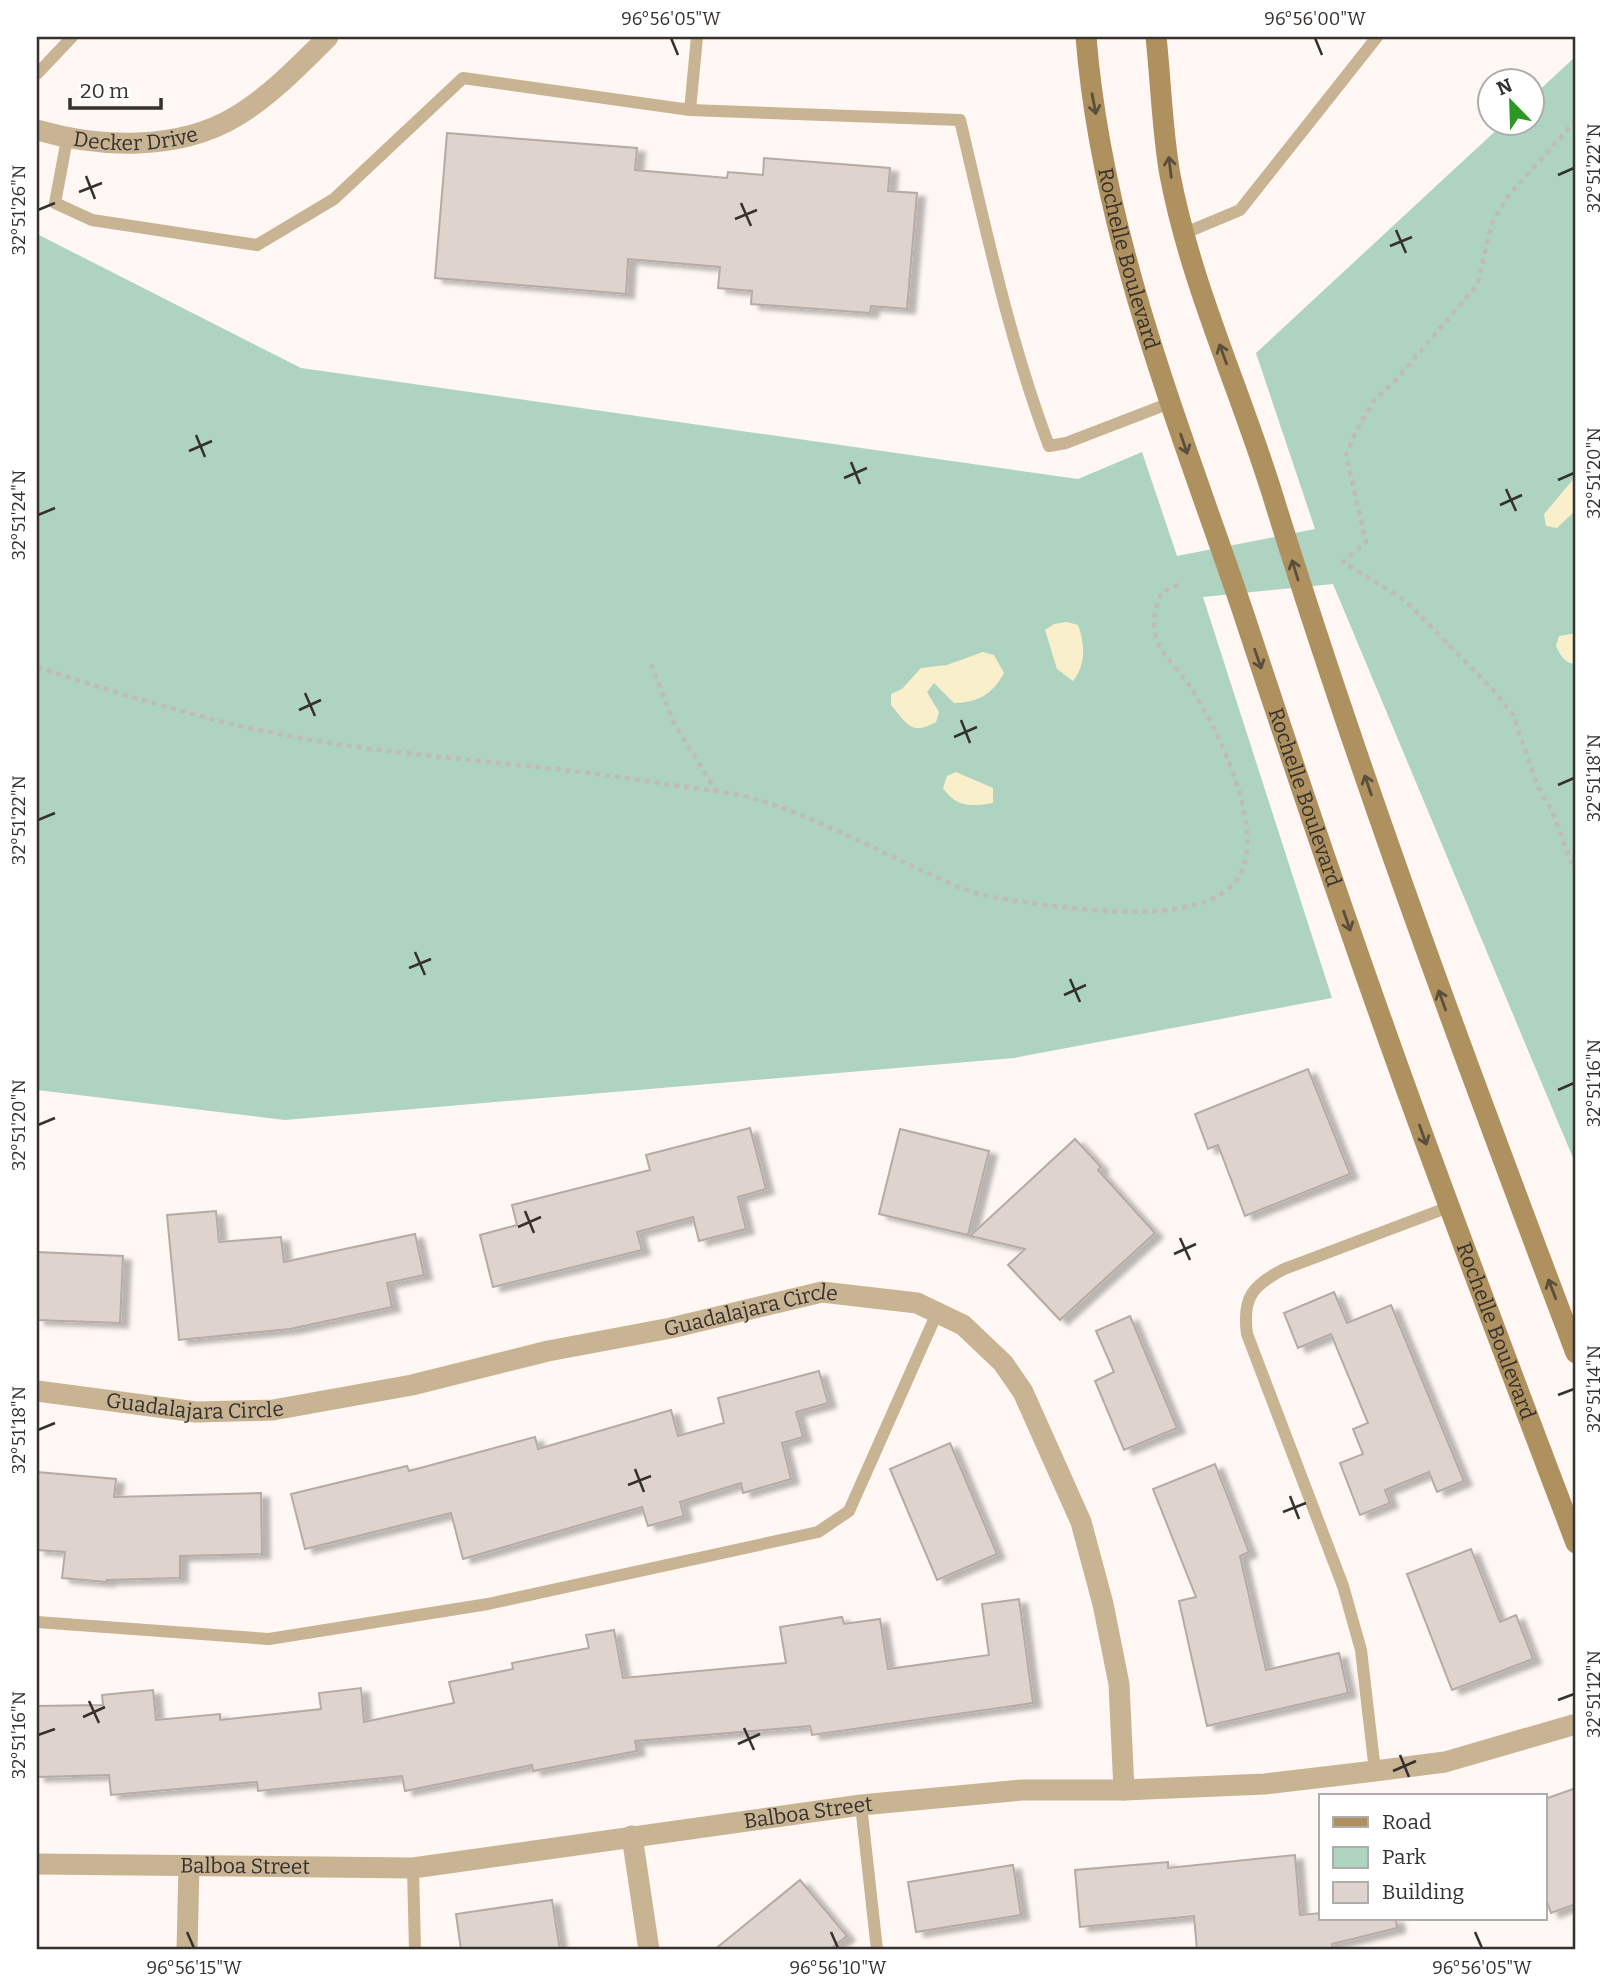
<svg xmlns="http://www.w3.org/2000/svg" width="1613" height="1987" viewBox="0 0 1613 1987" font-family="Bitter,serif">
<defs>
<filter id="shadow"><feDropShadow dx="8" dy="4.5" stdDeviation="2" flood-color="#0004"/></filter>
</defs>
<rect width="100%" height="100%" fill="#fef7f3"/>
<path fill="#aed3c1" d="M1576,56V1165L1333,584L1203,597L1332,998L1014,1058L285,1120L37,1090V234L301,368L1078,479L1142,452L1177,556L1315,529L1256,353L1504,123L1532,122L1533,96Z"/>
<g fill="#f9efca">
<path d="M1576,476V510L1557,528L1546,526L1544,514Z"/>
<path d="M1067,622L1078,625C1085,644 1086,665 1073,681L1057,669L1045,630L1054,624Z"/>
<path d="M1576,633V664C1565,664 1560,655 1556,646L1559,636Z"/>
<path d="M983,652L994,655L1004,673C993,694 977,703 954,703L934,683L927,692L939,712L936,722C911,736 907,724 891,705V694L902,689L921,668L947,665Z"/>
<path d="M956,772L993,788V803C971,807 956,807 943,788L947,776Z"/>
</g>
<g fill="#dfd3cd" stroke="#b6aaa4" stroke-width="2" filter="url(#shadow)">
<path d="M447,133L637,148L635,170L727,178L728,172L763,175L764,158L890,168L888,191L917,193L907,309L871,306L870,313L751,304L752,291L718,288L720,267L628,259L626,294L435,278Z"/>
<path d="M1308,1069L1350,1174L1245,1216L1218,1145L1208,1149L1195,1114Z"/>
<path d="M750,1128L766,1189L738,1197L746,1229L699,1241L693,1217L637,1232L642,1250L493,1287L480,1235L517,1225L512,1205L650,1170L646,1155Z"/>
<path d="M900,1129L989,1151L968,1235L879,1214Z"/>
<path d="M1075,1139L1101,1167L1098,1170L1155,1233L1060,1320L1008,1265L1025,1249L970,1236Z"/>
<path d="M216,1211L219,1242L281,1237L284,1262L415,1234L424,1275L387,1283L392,1307L290,1329L179,1340L167,1215Z"/>
<path d="M37,1252L123,1256L120,1323L37,1320Z"/>
<path d="M1334,1292L1347,1323L1391,1305L1464,1481L1437,1492L1429,1472L1385,1490L1390,1503L1360,1515L1340,1463L1363,1454L1353,1429L1368,1423L1331,1334L1298,1348L1284,1313Z"/>
<path d="M1130,1316L1177,1428L1124,1450L1095,1381L1114,1372L1096,1331Z"/>
<path d="M819,1371L828,1403L796,1412L803,1437L782,1443L791,1479L743,1493L741,1483L680,1502L684,1516L648,1526L642,1507L463,1559L451,1513L305,1549L291,1494L407,1466L409,1471L535,1437L538,1449L671,1410L678,1436L724,1423L718,1398Z"/>
<path d="M950,1443L997,1554L937,1580L890,1469Z"/>
<path d="M1215,1464L1249,1552L1240,1556L1266,1670L1339,1653L1348,1693L1207,1726L1179,1601L1196,1597L1153,1489Z"/>
<path d="M37,1472L116,1479L114,1497L261,1493L262,1554L180,1556V1578L107,1580L106,1582L62,1578L65,1552L37,1550Z"/>
<path d="M1471,1549L1500,1622L1516,1615L1533,1659L1452,1690L1407,1574Z"/>
<path d="M1019,1599L1033,1703L812,1735L810,1726L635,1741L637,1751L533,1771L532,1765L405,1791L402,1776L258,1791L257,1782L111,1795L109,1775L37,1777V1706L103,1705L102,1695L153,1690L156,1720L220,1714V1720L321,1709L319,1693L361,1688L364,1722L454,1703L449,1682L513,1669L512,1663L589,1648L586,1635L614,1630L623,1678L786,1663L780,1627L842,1617L844,1624L880,1619L888,1669L989,1655L982,1604Z"/>
<path d="M1576,1788V1904L1551,1913L1545,1896V1799Z"/>
<path d="M1295,1855L1300,1915L1321,1913V1919H1396L1397,1928L1332,1944L1333,1950H1197L1194,1916L1080,1927L1075,1870L1168,1862V1868Z"/>
<path d="M1013,1865L1021,1915L916,1932L908,1882Z"/>
<path d="M800,1880L847,1936L829,1950H714Z"/>
<path d="M552,1900L560,1950H461L456,1914Z"/>
</g>
<g fill="none" stroke-linecap="round" stroke-linejoin="round">
<g stroke="#c1bbb7" stroke-width="4.5" stroke-dasharray="5 5" stroke-linecap="butt">
<path d="M1576,120L1509,195L1492,223L1477,285L1397,379L1374,400L1356,431L1346,455L1366,542L1343,562L1405,600L1494,691L1513,715L1538,787L1552,811L1576,874"/>
<path d="M651,664L674,723L716,791"/>
<path d="M37,667C132,698 226,727 324,742C438,760 553,765 666,784C696,789 730,791 759,800C810,816 861,842 910,865C938,877 967,894 998,898C1054,906 1201,933 1238,878C1268,832 1218,729 1191,688C1181,672 1161,655 1156,637C1152,619 1155,608 1162,592L1180,584"/>
</g>
<g stroke="#c8b393" stroke-width="12">
<path d="M37,74L72,37"/>
<path d="M690,110L960,120C986,229 1009,340 1049,446L1066,443L1170,403"/>
<path d="M67,139L55,203L92,220L257,245L334,199L463,78L690,110L697,37"/>
<path d="M1185,233L1240,210L1377,37"/>
<path d="M37,1622L269,1639L488,1604L818,1532L849,1511L937,1313"/>
<path d="M1375,1771L1361,1650L1343,1586L1247,1334C1242,1297 1253,1285 1284,1269L1449,1207"/>
<path d="M861,1805L877,1950"/>
<path d="M413,1868L415,1950"/>
</g>
<g stroke="#c8b393" stroke-width="21">
<path id="s1" d="M37,1391L196,1412L273,1410L412,1385L548,1351L671,1328L822,1292L917,1303L963,1325L1003,1363L1023,1392L1081,1522L1103,1604L1119,1684L1124,1790"/>
<path d="M632,1836L649,1950"/>
<path id="s2" d="M37,1864L413,1868L861,1805L1022,1790H1124L1265,1784L1375,1771L1445,1762L1576,1724"/>
<path d="M187,1950L189,1866"/>
</g>
<path stroke="#c8b393" stroke-width="21" id="s3" d="M37,130C99,148 178,151 235,117C269,97 300,65 328,37"/>
<g stroke="#af915f" stroke-width="21">
<path id="s4" d="M1086,37C1102,237 1179,424 1243,612C1278,718 1313,824 1350,930C1421,1136 1499,1340 1576,1543"/>
<path d="M1156,37C1161,82 1162,130 1170,175C1191,285 1239,387 1272,493C1362,784 1468,1068 1576,1353"/>
</g>
</g>
<defs><path id="oneway-shaft" d="M-6 0H5M1.5-3L5.5 0L1.5 3" fill="none" stroke-width="1.6" stroke-linecap="round" stroke-linejoin="round" transform="scale(1.75)"/></defs>
<g stroke="#5a4e3d">
<use href="#oneway-shaft" transform="translate(1094 104) rotate(79)"/>
<use href="#oneway-shaft" transform="translate(1170 167) rotate(-97)"/>
<use href="#oneway-shaft" transform="translate(1223 354) rotate(-110)"/>
<use href="#oneway-shaft" transform="translate(1184 444) rotate(71)"/>
<use href="#oneway-shaft" transform="translate(1295 570) rotate(-107)"/>
<use href="#oneway-shaft" transform="translate(1258 659) rotate(71)"/>
<use href="#oneway-shaft" transform="translate(1368 785) rotate(-109)"/>
<use href="#oneway-shaft" transform="translate(1347 921) rotate(71)"/>
<use href="#oneway-shaft" transform="translate(1442 1000) rotate(-110)"/>
<use href="#oneway-shaft" transform="translate(1423 1135) rotate(70)"/>
<use href="#oneway-shaft" transform="translate(1552 1289) rotate(-111)"/>
</g>
<path fill="none" stroke="#35312e" stroke-width="2.5" d="M671,38L678,55M1315,38L1322,55M1558,175L1574,168M86,176L95,199M79,192L102,183M741,203L751,226M38,210L55,203M735,219L757,210M1396,230L1406,253M1390,246L1412,237M196,435L205,457M189,451L212,441M851,462L860,484M844,478L867,468M1558,480L1574,473M1506,489L1516,511M1500,505L1522,495M38,515L55,508M305,693L315,716M299,710L321,700M961,720L970,743M954,737L977,727M1558,785L1574,778M38,820L55,813M415,952L425,975M409,968L431,959M1070,979L1080,1002M1064,995L1086,985M1558,1090L1574,1083M38,1125L55,1118M525,1211L534,1233M518,1227L541,1217M1180,1238L1190,1260M1174,1254L1196,1244M1558,1395L1574,1389M38,1430L55,1423M635,1469L644,1492M628,1485L651,1476M1290,1496L1299,1519M1283,1512L1306,1503M1558,1700L1574,1694M89,1701L99,1723M83,1717L105,1707M744,1728L754,1750M38,1735L55,1729M738,1744L760,1734M1400,1755L1409,1777M1393,1771L1416,1761M187,1932L194,1948M831,1932L838,1948M1475,1932L1482,1948"/>
<g text-anchor="middle" dominant-baseline="central" stroke-width="6" stroke-linejoin="round" paint-order="stroke">
<g font-size="21" fill="#35312e" stroke="#fff">
<text stroke="none"><textPath href="#s3" startOffset="100">Decker Drive</textPath></text>
<text stroke="none"><textPath href="#s4" startOffset="226">Rochelle Boulevard</textPath></text>
<text stroke="none"><textPath href="#s4" startOffset="793">Rochelle Boulevard</textPath></text>
<text stroke="none"><textPath href="#s1" startOffset="726">Guadalajara Circle</textPath></text>
<text stroke="none"><textPath href="#s4" startOffset="1360">Rochelle Boulevard</textPath></text>
<text stroke="none"><textPath href="#s1" startOffset="159">Guadalajara Circle</textPath></text>
<text stroke="none"><textPath href="#s2" startOffset="775">Balboa Street</textPath></text>
<text stroke="none"><textPath href="#s2" startOffset="208">Balboa Street</textPath></text>
</g>
</g>
<rect width="1613" height="1987" fill="none" stroke="#ffffff" stroke-width="77"/>
<rect x="1319" y="1794" width="228" height="126" fill="#ffffff" stroke="#aeadab" stroke-width="2"/>
<rect x="1333" y="1817" width="35" height="10" fill="#af915f" stroke="#aeadab" stroke-width="2"/>
<text x="1382" y="1829" font-size="21" fill="#35312e">Road</text>
<rect x="1333" y="1847" width="35" height="21" fill="#aed3c1" stroke="#aeadab" stroke-width="2"/>
<text x="1382" y="1864" font-size="21" fill="#35312e">Park</text>
<rect x="1333" y="1882" width="35" height="21" fill="#dfd3cd" stroke="#aeadab" stroke-width="2"/>
<text x="1382" y="1899" font-size="21" fill="#35312e">Building</text>
<g transform="translate(1511 102) rotate(337)"><circle r="33" fill="#ffffff" stroke="#aeadab" stroke-width="2"/>
<path d="M0-5L12 26L0 18L-12 26Z" fill="#2c9824"/>
<text y="-10" font-size="19" font-weight="bold" text-anchor="middle" fill="#35312e">N</text>
</g>
<path d="M70 98v10h91v-10" fill="none" stroke="#35312e" stroke-width="3.5"/>
<text x="80" y="98" font-size="21" fill="#35312e" stroke="#ffffff" stroke-width="5" paint-order="stroke">20 m</text>
<rect x="38" y="38" width="1536" height="1910" fill="none" stroke="#35312e" stroke-width="2.5"/>
<g font-size="18" text-anchor="middle" fill="#35312e">
<text x="671" y="25">96°56'05"W</text>
<text x="1315" y="25">96°56'00"W</text>
<text transform="translate(1594 168) rotate(-90)" y="6">32°51'22"N</text>
<text transform="translate(19 210) rotate(-90)" y="6">32°51'26"N</text>
<text transform="translate(1594 473) rotate(-90)" y="6">32°51'20"N</text>
<text transform="translate(19 515) rotate(-90)" y="6">32°51'24"N</text>
<text transform="translate(1594 778) rotate(-90)" y="6">32°51'18"N</text>
<text transform="translate(19 820) rotate(-90)" y="6">32°51'22"N</text>
<text transform="translate(1594 1083) rotate(-90)" y="6">32°51'16"N</text>
<text transform="translate(19 1125) rotate(-90)" y="6">32°51'20"N</text>
<text transform="translate(1594 1389) rotate(-90)" y="6">32°51'14"N</text>
<text transform="translate(19 1430) rotate(-90)" y="6">32°51'18"N</text>
<text transform="translate(1594 1694) rotate(-90)" y="6">32°51'12"N</text>
<text transform="translate(19 1735) rotate(-90)" y="6">32°51'16"N</text>
<text x="194" y="1974">96°56'15"W</text>
<text x="838" y="1974">96°56'10"W</text>
<text x="1482" y="1974">96°56'05"W</text>
</g>
</svg>
